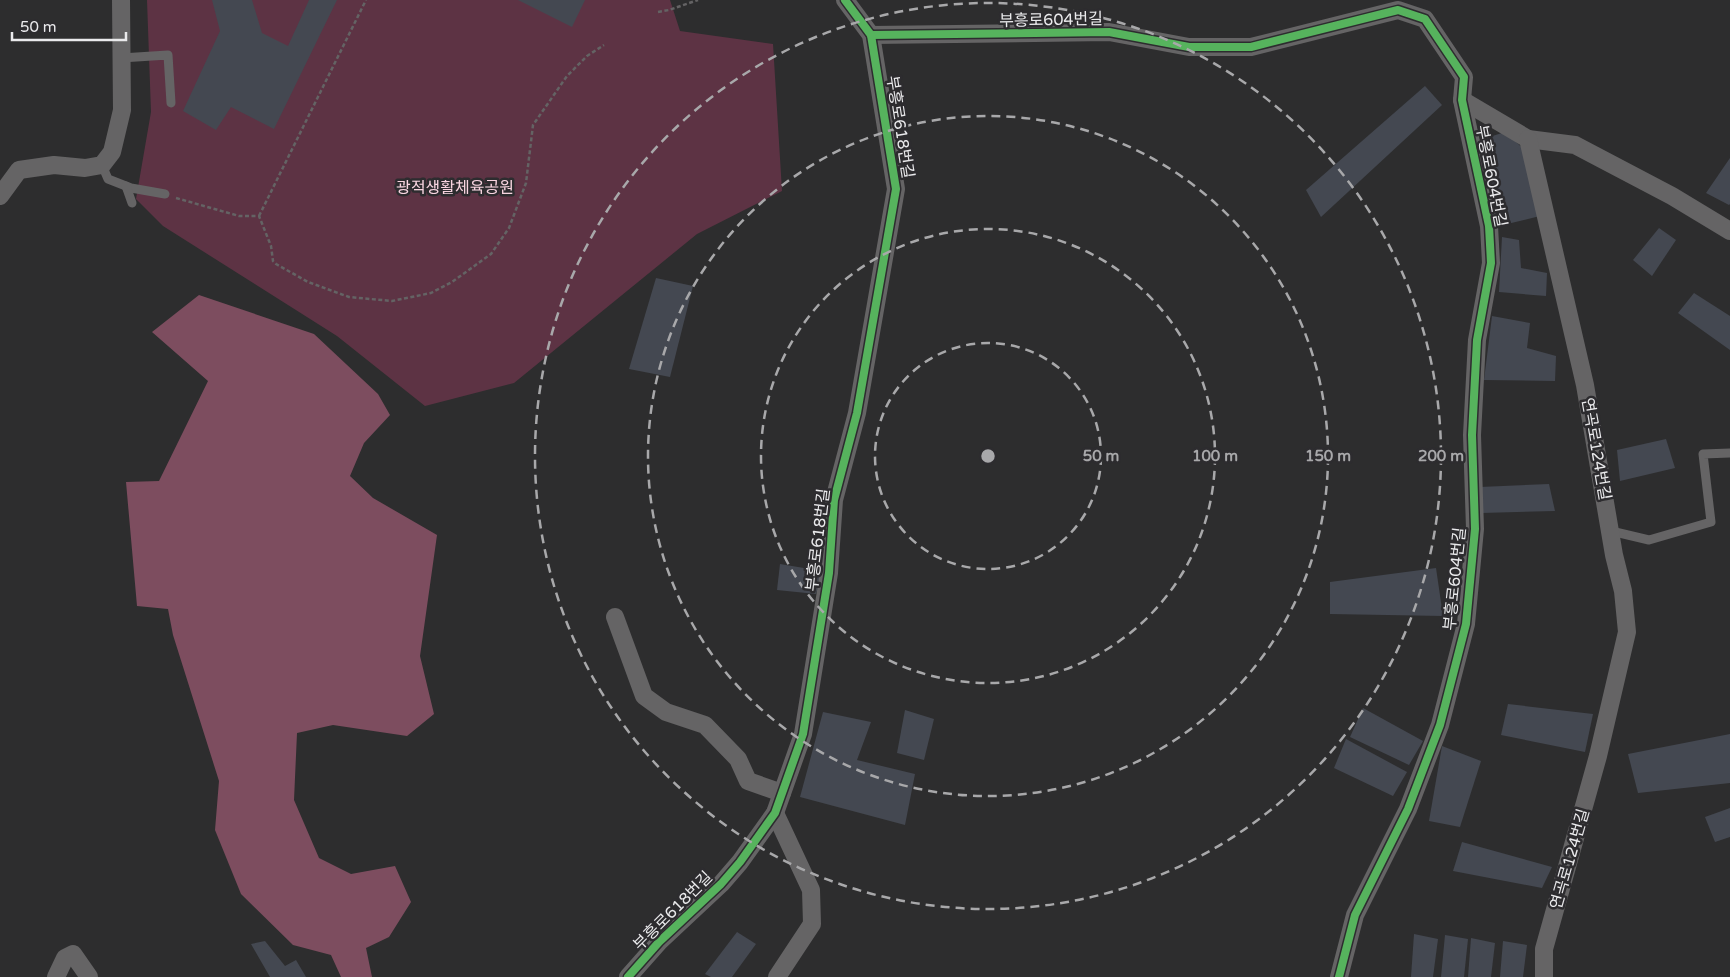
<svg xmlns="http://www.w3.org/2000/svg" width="1730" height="977" viewBox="0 0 1730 977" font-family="'Varela Round','Noto Sans KR',sans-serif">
<rect width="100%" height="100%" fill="#2d2d2e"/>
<path fill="#5d3344" d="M147,0H670L680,31L773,44L782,191L697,234L514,383L425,406L337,336L163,226L136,199L151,112Z"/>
<path fill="#7d4d5f" d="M199,295L314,334L378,394L390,415L364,443L350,476L373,498L437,535L420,656L434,714L407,736L333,725L297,733L294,800L319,858L351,874L395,866L411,902L389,937L366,948L372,977H341L331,955L293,945L241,894L215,830L219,781L173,635L168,609L137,606L126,482L159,481L208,381L152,332Z"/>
<g fill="#444851">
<path d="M212,0H252L262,33L288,46L309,0H337L274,129L231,107L216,130L183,111L220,31Z"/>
<path d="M518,0H585L572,27Z"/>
<path d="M1425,86L1442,105L1321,217L1306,190Z"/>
<path d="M1505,132L1526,151L1540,216L1503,225L1480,140Z"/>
<path d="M1730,158V204L1729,205L1706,193Z"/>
<path d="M1659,228L1676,240L1652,276L1633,260Z"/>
<path d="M1502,237L1519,240L1521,268L1547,273L1546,296L1499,292Z"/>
<path d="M656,278L693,286L670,377L629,369Z"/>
<path d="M1694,293L1730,316V350L1678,313Z"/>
<path d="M1492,316L1530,323L1527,348L1556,356L1555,381L1484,380Z"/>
<path d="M1666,439L1675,468L1620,481L1617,450Z"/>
<path d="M1549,484L1555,511L1481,513L1480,487Z"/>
<path d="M780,564L822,571L816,594L777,590Z"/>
<path d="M1436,568L1443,616L1330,614V582Z"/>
<path d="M1508,704L1593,714L1585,752L1501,735Z"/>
<path d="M1363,708L1423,741L1409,765L1350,737Z"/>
<path d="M905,710L934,719L924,760L897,753Z"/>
<path d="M823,712L871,722L857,760L915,774L905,825L800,797Z"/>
<path d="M1730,734V783L1638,793L1628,754Z"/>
<path d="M1346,739L1407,772L1393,796L1334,768Z"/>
<path d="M1442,746L1481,761L1460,827L1429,821Z"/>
<path d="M1730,808V837L1715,842L1705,817Z"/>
<path d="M1462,842L1552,867L1542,888L1453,871Z"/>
<path d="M737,932L756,944L732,977H711L705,974Z"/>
<path d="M1414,934L1438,939L1433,977H1411Z"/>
<path d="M1445,935L1468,939L1464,977H1441Z"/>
<path d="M1471,938L1495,943L1491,977H1468Z"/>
<path d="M265,941L285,966L296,960L306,977H270L251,944Z"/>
<path d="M1503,941L1527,945L1523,977H1500Z"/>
</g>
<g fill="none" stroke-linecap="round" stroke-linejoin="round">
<g stroke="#646364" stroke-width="2.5" stroke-dasharray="4 2.5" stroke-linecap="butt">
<path d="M658,12L669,10L698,0"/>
<path d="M176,198L239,216H259L271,246L273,261L276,264L308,282L349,297L392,301L431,293L452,282L491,254L509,228L526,183L533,125L567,76L587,56L604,45"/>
<path d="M259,216L366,0"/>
</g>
<g stroke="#656465" stroke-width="9">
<path d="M121,58L168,55L171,103"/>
<path d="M102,165L108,179L131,188L165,194"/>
<path d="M126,186L132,203"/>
<path d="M1611,531L1649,540L1711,522L1703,454L1730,453"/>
</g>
<g stroke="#656465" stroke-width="18">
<path d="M871,35L1109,32L1189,47H1251L1398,10L1425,19L1464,77L1462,100L1489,226L1491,263L1477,340L1472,435L1475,529L1466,624L1440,725L1408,809L1355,915L1339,977"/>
<path d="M1462,100L1528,139L1575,145L1672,196L1730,231"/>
<path d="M1528,139L1585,385L1614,555L1623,591L1627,632L1598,756L1544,949V977"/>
<path d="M0,196L19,170L54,165L85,168L102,165L112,152L122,110L121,0"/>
<path d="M615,617L644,696L666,712L705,725L738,759L748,781L782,793"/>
<path d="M775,813L811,890L812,924L777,977"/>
<path d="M56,977L65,958L73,954L89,977"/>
<path d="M628,977L659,942L721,884L740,862L775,813L803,734L829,573L834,500L857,413L896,189L871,35L845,0"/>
</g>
<g stroke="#2d2c2f" stroke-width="11">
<g id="cycleway">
<path d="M871,35L1109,32L1189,47H1251L1398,10L1425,19L1464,77L1462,100L1489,226L1491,263L1477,340L1472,435L1475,529L1466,624L1440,725L1408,809L1355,915L1339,977"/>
<path d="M628,977L659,942L721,884L740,862L775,813L803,734L829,573L834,500L857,413L896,189L871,35L845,0"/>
</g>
</g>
<use href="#cycleway" stroke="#56b35d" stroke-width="8"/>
</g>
<g fill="none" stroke="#a8a8aa" stroke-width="2.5" stroke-dasharray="9 6">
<circle cx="988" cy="456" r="113"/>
<circle cx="988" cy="456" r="227"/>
<circle cx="988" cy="456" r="340"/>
<circle cx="988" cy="456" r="453"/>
</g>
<g text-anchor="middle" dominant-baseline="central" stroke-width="5" stroke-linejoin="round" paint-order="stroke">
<g font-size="16" fill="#eaeaec" stroke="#2d2c2f">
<text transform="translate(1051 20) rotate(-1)">부흥로604번길</text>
<text transform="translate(900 127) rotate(81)">부흥로618번길</text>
<text transform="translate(1491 176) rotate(79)">부흥로604번길</text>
<text transform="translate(1596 449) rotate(80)">연곡로124번길</text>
<text transform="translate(818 540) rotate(-83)">부흥로618번길</text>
<text transform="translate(1455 579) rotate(-84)">부흥로604번길</text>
<text transform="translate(1570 859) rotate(-74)">연곡로124번길</text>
<text transform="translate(673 911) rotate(-45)">부흥로618번길</text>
</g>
<g font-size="16" fill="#f8d4e0" stroke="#2d2c2f">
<text x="455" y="188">광적생활체육공원</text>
</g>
</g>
<circle cx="988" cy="456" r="8" fill="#a8a8aa" stroke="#2d2c2f" stroke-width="2.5"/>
<g font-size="15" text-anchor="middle" font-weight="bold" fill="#a8a8aa" stroke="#2d2c2f" stroke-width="5" stroke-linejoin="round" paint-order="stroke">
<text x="1101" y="461">50 m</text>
<text x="1215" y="461">100 m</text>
<text x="1328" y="461">150 m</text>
<text x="1441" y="461">200 m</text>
</g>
<path d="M12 32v8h114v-8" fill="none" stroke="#eaeaec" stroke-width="2.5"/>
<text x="20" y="32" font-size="15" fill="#eaeaec" stroke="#2d2c2f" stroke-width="4" paint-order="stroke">50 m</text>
</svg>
